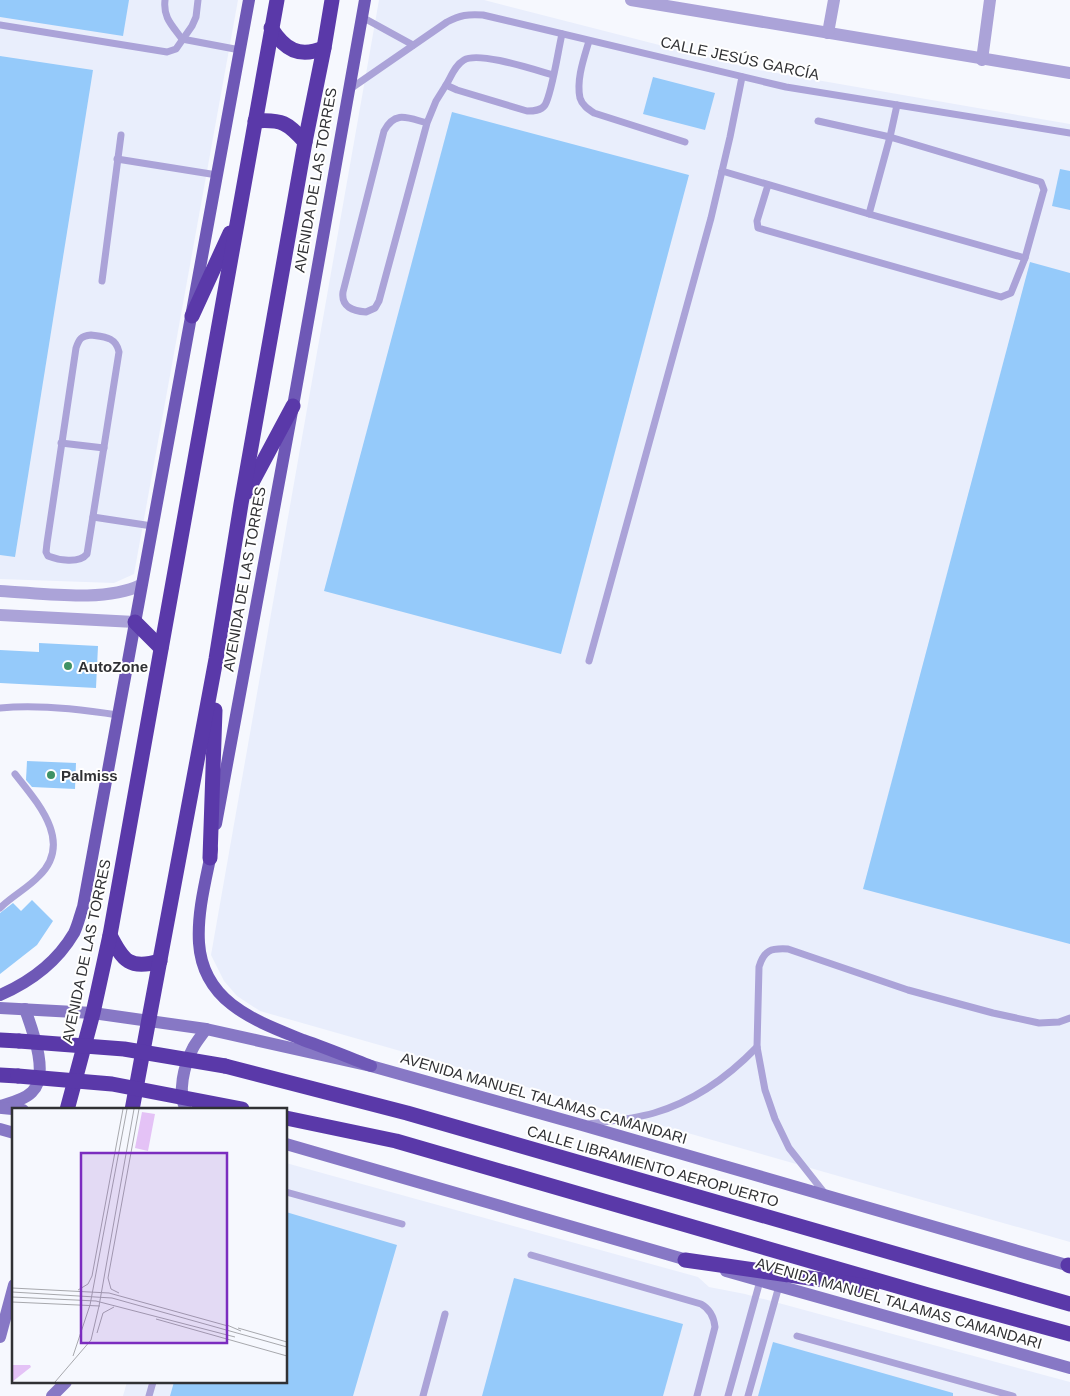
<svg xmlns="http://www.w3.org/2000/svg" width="1070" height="1396" viewBox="0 0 1070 1396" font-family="Helvetica,sans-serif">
<rect width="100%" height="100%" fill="#f6f8fe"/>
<g fill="#e9eefc">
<path d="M0,0H238L134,574L114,583L0,579Z"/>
<path d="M379,0H484L753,69L1070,124V1242L260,1011L237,996L224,981L211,955Z"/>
<path d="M286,1163L698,1277L709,1287L745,1294L1070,1382V1396H123L127,1382H286Z"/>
</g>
<g fill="#95cafa">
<path d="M0,0H129L123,36L0,17Z"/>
<path d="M0,56L93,70L15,557L0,555Z"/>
<path d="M653,77L715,93L705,130L643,114Z"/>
<path d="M452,112L689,175L561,654L324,591Z"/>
<path d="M1060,169L1070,171V210L1052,206Z"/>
<path d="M1030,262L1070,273V944L863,889Z"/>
<path d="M39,643L98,646L96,688L0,683V650L39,652Z"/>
<path d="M27,761L76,763L75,789L32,787L26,780Z"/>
<path d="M32,900L53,921L37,945L0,974V913L13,903L21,911Z"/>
<path d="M286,1212L397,1245L353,1396H170L174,1382H286Z"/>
<path d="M514,1278L683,1324L663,1396H482Z"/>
<path d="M773,1342L953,1393V1396H758Z"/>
</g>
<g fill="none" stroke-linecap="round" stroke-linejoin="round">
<g stroke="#aba3d8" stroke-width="7">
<path d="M165,0C163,18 172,25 182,39L240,50"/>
<path d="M362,17L413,45"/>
<path d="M0,25L167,52L176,49L192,26L196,17L198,0"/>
<path d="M589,41C584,58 576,80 580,98C582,105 588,109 594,113L685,142"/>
<path d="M446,85C451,77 455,65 464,60C479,51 535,70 553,75"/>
<path d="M350,89L447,22C460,15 468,14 483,15L786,87L1070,133"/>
<path d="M818,121L890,137L1041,182L1044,190L1043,193L1025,258L869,214L890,137L897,105"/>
<path d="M427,123C408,118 395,110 384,131L343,292C341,307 353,311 366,312L375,308L379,301L427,123L436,101L446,85L457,90L527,111C533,111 541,111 545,105C552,93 558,51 562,34"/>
<path d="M117,159L217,175"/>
<path d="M722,171L869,214"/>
<path d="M768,185L757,221L758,228L1001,297L1011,293L1025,258"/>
<path d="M102,281L121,135"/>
<path d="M91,335C105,337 116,337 119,352L87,554C79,564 58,560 48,556L46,552L47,543L76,348C79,339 81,336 91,335Z"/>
<path d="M61,443L104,448"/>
<path d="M93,517L152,526"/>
<path d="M589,661L711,218L730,137L742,77"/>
<path d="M0,708C39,704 80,709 118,715"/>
<path d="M0,908C12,896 28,888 39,876C74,842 37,802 15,774"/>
<path d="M589,1124C611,1121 633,1119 654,1113C695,1101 728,1077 757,1047"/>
<path d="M286,1192L402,1224"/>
<path d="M826,1195L789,1148L775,1119L765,1090L757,1047L759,967C764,950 771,948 788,949L908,990L993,1013L1039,1023L1059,1022L1070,1018"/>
<path d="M531,1255L701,1304C710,1309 714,1318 715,1327L697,1396"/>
<path d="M797,1336L1013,1396"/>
<path d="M149,1396L153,1382"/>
<path d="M423,1396L445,1314"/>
<path d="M728,1396L760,1281"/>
<path d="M748,1396L779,1286"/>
</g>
<g stroke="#aba3d8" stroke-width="12">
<path d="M631,0L1070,73"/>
<path d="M828,33L834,0"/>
<path d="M982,60L990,0"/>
<path d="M0,591C42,593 104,603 141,585"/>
<path d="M0,615L135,622"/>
</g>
<g stroke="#8778c5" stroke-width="12">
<path d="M0,1008L93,1013L206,1029L371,1066L582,1125L1070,1266"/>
<path d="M0,1106C10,1103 24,1100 32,1092C50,1075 32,1029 25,1009"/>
<path d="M2,1108L23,1110"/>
<path d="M186,1110C177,1093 184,1065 193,1048C196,1042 202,1035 206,1029"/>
<path d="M0,1129L14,1133"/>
<path d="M286,1144L694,1262"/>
<path d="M726,1271L1070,1368"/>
<path d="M0,1337L14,1285"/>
<path d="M52,1396L66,1382"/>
</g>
<g stroke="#6e58b6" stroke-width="12">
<path d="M216,824L293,406L365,0"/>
<path d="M212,849C206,879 197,912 199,943C203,1003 256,1021 303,1040C326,1048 348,1057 371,1066"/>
<path d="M0,995C30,982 57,962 74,933C78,925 80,915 83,907L249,0"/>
</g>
<g stroke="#5a39a9" stroke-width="15">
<path d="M271,28C285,50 299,58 324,48"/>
<path d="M255,121C282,119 288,123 305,142"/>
<path d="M192,316L230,233"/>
<path d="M247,492L293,406"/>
<path d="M135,622L161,648"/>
<path d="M210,858L215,710"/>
<path d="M110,935C123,961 130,970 160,961"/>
<path d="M0,1040L19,1041"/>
<path d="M225,1066L407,1113L1070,1304"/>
<path d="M0,1075L18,1076"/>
<path d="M67,1110L93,1013L110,935L277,0"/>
<path d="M132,1110L216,659L241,504L305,142L324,48L332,0"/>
<path d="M286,1118L396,1141L928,1295L1070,1334"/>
<path d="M685,1260L872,1287"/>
<path d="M1068,1265L1070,1266"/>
</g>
<g stroke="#5a39a9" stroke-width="15">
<path d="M19,1041L124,1049L225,1066"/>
<path d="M18,1076L112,1084L242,1109"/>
</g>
</g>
<g fill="#3f9265" stroke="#fff" stroke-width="2">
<circle cx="68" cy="666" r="5"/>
<circle cx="51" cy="775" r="5"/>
</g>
<g text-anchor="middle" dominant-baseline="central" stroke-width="4" stroke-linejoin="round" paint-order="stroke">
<g font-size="15" fill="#303134" stroke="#fff">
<text transform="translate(740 58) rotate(12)">CALLE JESÚS GARCÍA</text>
<text transform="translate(315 180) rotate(-80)">AVENIDA DE LAS TORRES</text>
<text transform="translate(244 579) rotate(-80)">AVENIDA DE LAS TORRES</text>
<text transform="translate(86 951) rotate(-78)">AVENIDA DE LAS TORRES</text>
<text transform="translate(544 1098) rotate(16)">AVENIDA MANUEL TALAMAS CAMANDARI</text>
<text transform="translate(653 1166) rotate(16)">CALLE LIBRAMIENTO AEROPUERTO</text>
<text transform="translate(899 1303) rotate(16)">AVENIDA MANUEL TALAMAS CAMANDARI</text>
</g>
<g font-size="15" font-weight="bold" fill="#303134" stroke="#fff" text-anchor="start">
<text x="78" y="666">AutoZone</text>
<text x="61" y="775">Palmiss</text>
</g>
</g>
<g transform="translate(12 1108)">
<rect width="275" height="275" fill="#f6f8fe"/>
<path d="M130,4L143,6L136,43L123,40ZM1,257H18L19,259L0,274Z" fill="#e4c2f6"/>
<path fill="none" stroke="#a7a8ad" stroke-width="1" d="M0,180L97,185L216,218M66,182L76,176L80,168L111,1M0,184L100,190L275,239M107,185L99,181L96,170L127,1M0,189L84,193L223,229M0,194L88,198M78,197L115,1M87,198L122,1M144,211L275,248M215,217L229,223M226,220L275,234M85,225L91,205L102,199M61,248L78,197M43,274L79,232L87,198"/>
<path fill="#7b2cbf" fill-opacity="0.15" stroke="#7b2cbf" stroke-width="2.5" d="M69,45H215V235H69Z"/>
<rect width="275" height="275" fill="none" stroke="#303134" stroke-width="2.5"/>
</g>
</svg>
